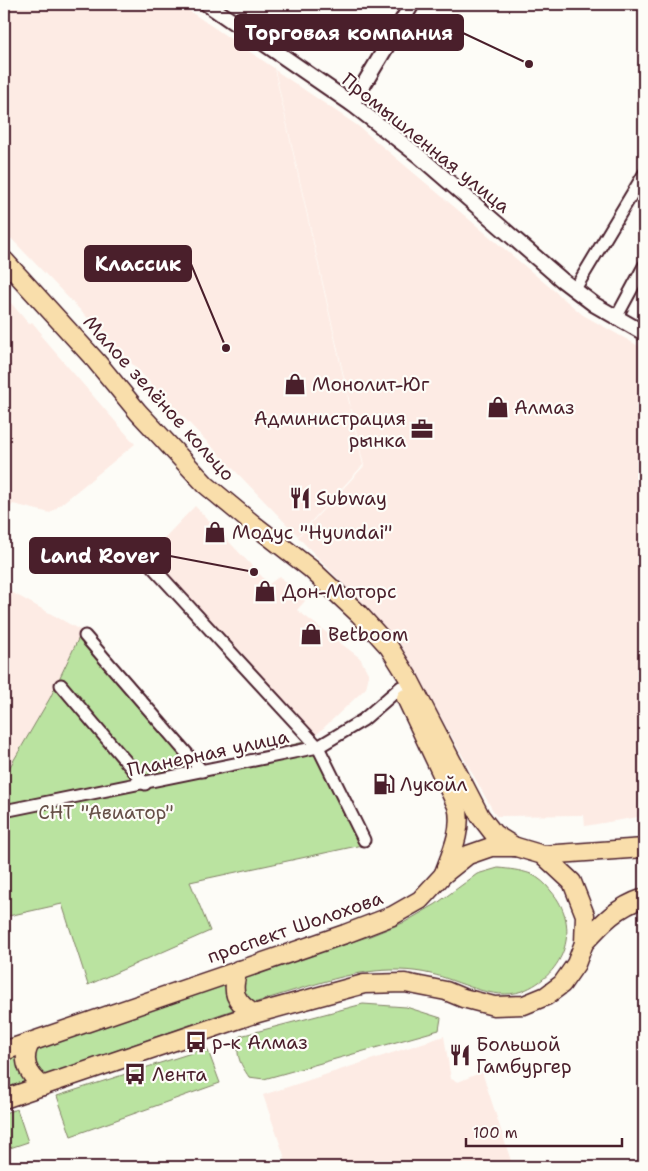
<svg xmlns="http://www.w3.org/2000/svg" width="648" height="1171" viewBox="0 0 648 1171" font-family="'Shantell Sans',sans-serif">
<rect width="100%" height="100%" fill="#fdfcf7"/>
<filter id="ink" filterUnits="userSpaceOnUse"><feTurbulence type="fractalNoise" baseFrequency=".02" numOctaves="2"/><feDisplacementMap in="SourceGraphic" scale="10" xChannelSelector="R" yChannelSelector="G"/><feConvolveMatrix kernelMatrix="1 2 1 2 8 2 1 2 1" color-interpolation-filters="sRGB"/></filter>
<g filter="url(#ink)">
<g fill="#fdebe4">
<path d="M4,4H179L274,68L363,465L298,536L4,231Z"/>
<path d="M275,70L358,126L583,315L644,349V816L585,826L584,815L496,816L399,642L298,537L364,466Z"/>
<path d="M4,295L29,324L32,322L42,334L41,336L135,444L50,513L13,504L4,517Z"/>
<path d="M195,506L269,584L280,576L305,601L297,610L360,658L369,675L366,688L315,736L144,559Z"/>
<path d="M4,588L82,631L50,698L4,777Z"/>
<path d="M444,1036L451,1079L458,1082L482,1072L513,1167H288L263,1095Z"/>
</g>
<g fill="#bae3a0" stroke="#828166">
<path d="M82,631L201,767L316,739L371,843L190,882L210,931L88,985L62,904L4,917V777L50,698Z"/>
<path d="M498,868C509,869 520,870 531,874C539,878 546,884 551,891C582,926 565,975 522,991C493,1002 459,980 431,974C410,969 388,969 367,972C352,974 337,978 323,982C287,992 253,1003 218,1015C147,1040 75,1065 4,1090V1057L370,936L405,922L436,904L477,874Z"/>
<path d="M363,1004L406,1007L441,1018L439,1030L264,1079L249,1077C239,1062 235,1054 240,1036Z"/>
<path d="M207,1048L220,1083L71,1136L57,1096Z"/>
<path d="M17,1109L28,1142L4,1150V1113Z"/>
</g>
<g fill="none" stroke-linecap="round" stroke-linejoin="round">
<g stroke="#4a1f2b" stroke-width="15">
<g id="minor">
<path d="M575,289L644,174"/>
<path d="M616,318L644,266"/>
<path d="M148,562L318,747L364,840"/>
<path d="M85,636L202,771"/>
<path d="M61,685L145,784"/>
<path d="M4,811L318,747L363,720L401,687"/>
</g>
</g>
<g stroke="#4a1f2b" stroke-width="18">
<g id="tertiary">
<path d="M207,4L352,104L419,156L562,280L595,305L644,333"/>
<path d="M352,104L412,4"/>
</g>
</g>
<g stroke="#4a1f2b" stroke-width="21">
<g id="primary">
<path d="M4,260L96,361L138,412L206,485L253,524L311,569L359,614L389,647L409,679L480,816L494,834L515,847"/>
<path d="M406,698L457,806C463,828 452,852 444,873"/>
<path d="M543,855L644,848"/>
<path d="M584,943C603,922 617,907 644,898"/>
<path d="M238,970C231,992 234,1001 254,1014"/>
<path d="M31,1042C20,1059 28,1075 43,1086"/>
<path d="M4,1051L345,934L392,916L420,900L444,874L468,855L491,847H516L543,855L572,882L585,915L584,943L576,964L562,984L546,996L524,1005L494,1006L463,998L446,991L405,983L364,984L254,1014L4,1099"/>
</g>
</g>
<use href="#minor" stroke="#fdfcf7" stroke-width="11"/>
<use href="#tertiary" stroke="#fdfcf7" stroke-width="14"/>
<use href="#primary" stroke="#f9deab" stroke-width="18"/>
</g>
</g>
<defs>
<g id="shop-bare" transform="scale(1.725)"><path d="M-5-2.5h2.3a2.7 3.5 0 0 1 5.4 0H5L5.5 6h-11ZM-1.5-2.5h3a1.5 2.3 0 0 0-3 0Z" fill="#4a1f2b" stroke="#fdfcf7" stroke-width="2.5" paint-order="stroke"/></g>
<g id="office-bare" transform="scale(1.725)"><path d="M-6-3h4V-5.5h4V-3h4V5H-6ZM-1-4.5V-3h2v-1.5ZM-6 0V1H6V0Z" fill="#4a1f2b" stroke="#fdfcf7" stroke-width="2.5" paint-order="stroke"/></g>
<g id="restaurant-bare" transform="scale(1.725)"><path d="M-5-6h1v4h1v-4h1v4h1v-4h1v5L-1.5 .5V6h-2V.5L-5-1ZM5-6V6H3V1.5H1.5Q1.5-4 5-6Z" fill="#4a1f2b" stroke="#fdfcf7" stroke-width="2.5" paint-order="stroke"/></g>
<g id="fuel-bare" transform="scale(1.725)"><path d="M-5.5-6h7V0h2V4h1.3V-2.5L3-4.5l.8-.8L6-3V5H2.5V1h-1V6h-7ZM-4.2-4.7v3.2H.2V-4.7Z" fill="#4a1f2b" stroke="#fdfcf7" stroke-width="2.5" paint-order="stroke"/></g>
<g id="bus-bare" transform="scale(1.725)"><path d="M-5-6H5V4H4V6H2V4H-2V6H-4V4H-5ZM-3.5-4V0h7V-4ZM-3.5 1.2v1.5H-2V1.2ZM2 1.2v1.5H3.5V1.2Z" fill="#4a1f2b" stroke="#fdfcf7" stroke-width="2.5" paint-order="stroke"/></g>
</defs>
<g fill-rule="evenodd">
<use href="#shop-bare" x="295" y="384"/>
<use href="#shop-bare" x="498" y="407"/>
<use href="#office-bare" x="422" y="429"/>
<use href="#restaurant-bare" x="300" y="498"/>
<use href="#shop-bare" x="215" y="532"/>
<use href="#shop-bare" x="265" y="591"/>
<use href="#shop-bare" x="311" y="634"/>
<use href="#fuel-bare" x="384" y="784"/>
<use href="#bus-bare" x="196" y="1042"/>
<use href="#restaurant-bare" x="460" y="1055"/>
<use href="#bus-bare" x="135" y="1074"/>
</g>
<g text-anchor="middle" dominant-baseline="central" stroke-width="4.5" stroke-linejoin="round" paint-order="stroke">
<g font-size="19" fill="#4a1f2b" stroke="#fdfcf7">
<text transform="translate(426 143) rotate(39)">Промышленная улица</text>
<text transform="translate(159 398) rotate(48)">Малое зелёное кольцо</text>
<text transform="translate(208 753) rotate(-12)">Планерная улица</text>
<text transform="translate(295 927) rotate(-19)">проспект Шолохова</text>
</g>
<g font-size="19" fill="#4a1f2b" stroke="#fdfcf7" text-anchor="start">
<text x="312" y="384">Монолит-Юг</text>
<text x="514" y="407">Алмаз</text>
<text x="406" y="418" text-anchor="end">Администрация<tspan x="406" dy="22">рынка</tspan></text>
<text x="316" y="498">Subway</text>
<text x="232" y="532">Модус "Hyundai"</text>
<text x="282" y="591">Дон-Моторс</text>
<text x="328" y="634">Betboom</text>
<text x="400" y="784">Лукойл</text>
<text x="212" y="1042">р-к Алмаз</text>
<text x="476" y="1044">Большой<tspan x="476" dy="22">Гамбургер</tspan></text>
<text x="152" y="1074">Лента</text>
</g>
<g font-size="19" fill="#665048" stroke="#fdfcf7">
<text x="106" y="812">СНТ "Авиатор"</text>
</g>
</g>
<path fill="none" stroke="#4a1f2b" stroke-width="2" d="M529 64L463 33M226 348L191 264M254 572L170 556"/>
<g fill="#4a1f2b" stroke="#fdfcf7" stroke-width="2">
<circle cx="529" cy="64" r="5"/>
<circle cx="226" cy="348" r="5"/>
<circle cx="254" cy="572" r="5"/>
</g>
<g fill="#4a1f2b" stroke="#4a1f2b" stroke-width="2">
<rect x="235" y="15" width="228" height="35" rx="5"/>
<rect x="85" y="246" width="106" height="35" rx="5"/>
<rect x="30" y="538" width="140" height="35" rx="5"/>
</g>
<g font-size="20" text-anchor="middle" font-weight="bold" fill="#fff">
<text x="349" y="40">Торговая компания</text>
<text x="138" y="271">Классик</text>
<text x="100" y="563">Land Rover</text>
</g>
<rect width="648" height="1171" fill="none" stroke="#fdfcf7" stroke-width="20"/>
<rect x="10" y="10" width="628" height="1151" fill="none" stroke="#4a1f2b" stroke-width="2" filter="url(#ink)"/>
<path d="M466 1138v8h156v-8" fill="none" stroke="#4a1f2b" stroke-width="2.5"/>
<text x="473" y="1138" font-size="15" fill="#4a1f2b" stroke="#fdfcf7" stroke-width="4" paint-order="stroke">100 m</text>
</svg>
